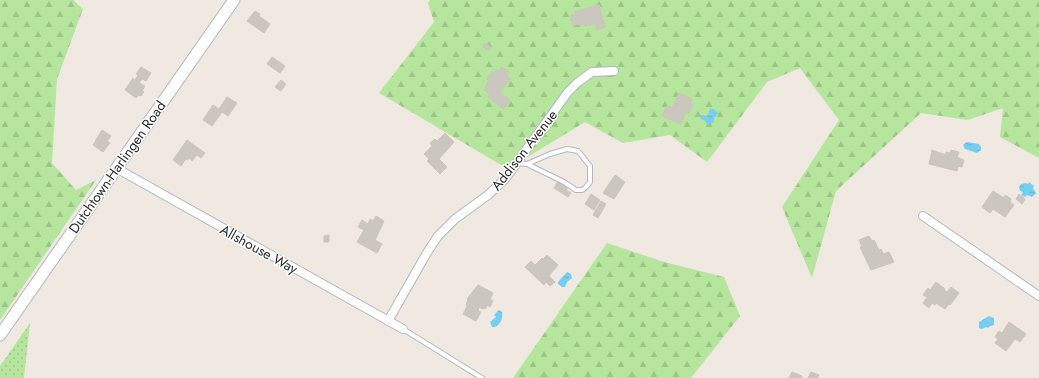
<svg xmlns="http://www.w3.org/2000/svg" width="1039" height="378" viewBox="0 0 1039 378" font-family="Jost,sans-serif">
<defs>
<pattern id="grass-dots" width="8" height="8" patternUnits="userSpaceOnUse"><rect width="8" height="8" fill="#b6e59e"/><path d="M2 2h.1M6 6h.1" fill="none" stroke="#9dc588" stroke-width="1.8" stroke-linecap="round"/></pattern>
<pattern id="forest-firs" width="22" height="20" patternUnits="userSpaceOnUse"><rect width="22" height="20" fill="#b6e59e"/><path d="M5 1l3.5 6h-7zM16 11l3.5 6h-7z" fill="#9dc588"/></pattern>
<pattern id="water-ripples" width="26" height="14" patternUnits="userSpaceOnUse"><rect width="26" height="14" fill="#75cff0"/><path d="M2 4q2-2 4 0t4 0M15 11q2-2 4 0t4 0" fill="none" stroke="#66b2ce"/></pattern>
</defs>
<rect width="100%" height="100%" fill="#efe9e1"/>
<path fill="url(#grass-dots)" d="M30,323L24,378H0V366Z"/>
<g fill="url(#forest-firs)">
<path d="M0,0H73L83,9L57,79L52,163L76,190L96,180L0,320Z"/>
<path d="M430,0H1039V158L1000,137L1003,108L968,120L921,113L836,191L812,278L782,207L839,120L800,68L767,82L707,162L670,135L623,143L585,122L508,169L379,93L434,22L428,3Z"/>
<path d="M607,243L664,262L724,277L740,316L691,378H513Z"/>
</g>
<g fill="url(#water-ripples)">
<path d="M710,109H714L718,113L714,118V122L708,125L704,120L701,119L700,116L702,115L705,116L708,115Z"/>
<path d="M967,142L979,144L981,147V150L977,153L965,149L963,145Z"/>
<path d="M1029,182L1034,186L1033,188L1036,193L1032,197L1027,195L1025,197L1021,195L1023,192L1020,191L1019,187L1021,184L1025,183L1028,184Z"/>
<path d="M567,272L571,274L572,278L567,282L565,287H562L558,284V282Z"/>
<path d="M499,310L502,312C503,318 501,324 495,327H492L490,322L496,317L494,315Z"/>
<path d="M989,316L994,318V325L990,326L988,328L986,327L982,329L979,328V322Z"/>
</g>
<g fill="#cbc7bf" stroke="#cbc5ba">
<path d="M599,5L605,27L597,30L595,24L585,26L584,24L579,25V24L573,26L570,16L576,14L575,12Z"/>
<path d="M255,11L260,14L259,16L270,24L264,33L247,21Z"/>
<path d="M485,43L491,47L488,51L483,47Z"/>
<path d="M272,57L285,66L280,73L267,64Z"/>
<path d="M141,67L151,73L146,81L142,79L139,83L145,86L142,91L144,92L141,96L139,95L136,98L125,90L133,78L135,80L138,75L136,74Z"/>
<path d="M502,67L509,72L506,76L510,79L500,93L510,100L504,109L488,97L490,94L484,90L489,80L487,79L492,72L494,73L496,70L499,71Z"/>
<path d="M281,80L286,84L281,91L275,87Z"/>
<path d="M679,93L692,99L690,104L693,105L689,113L686,112L681,124L662,116L667,106L672,108Z"/>
<path d="M227,97L237,103L228,116L222,112L212,126L203,120L213,105L219,109Z"/>
<path d="M102,130L111,136L107,141L110,143L103,152L93,145Z"/>
<path d="M445,133L454,142L439,159L447,167L440,174L427,161L429,159L424,154L432,146L430,143L435,139L437,141Z"/>
<path d="M187,140L205,153L201,158L197,155L192,161L189,158L188,160L186,159L181,166L173,160Z"/>
<path d="M932,150L946,155V152L950,153L951,150L959,152L957,157L964,160L962,167L958,166L957,171L929,164Z"/>
<path d="M615,175L625,182L614,199L603,193Z"/>
<path d="M558,181L568,187L566,190L571,193L568,197L554,188Z"/>
<path d="M993,191L1004,198L1005,195L1011,199L1010,202L1014,205L1005,217L993,209L990,213L982,207Z"/>
<path d="M591,194L600,200L594,210L585,204Z"/>
<path d="M1019,194L1025,199L1022,204L1016,199Z"/>
<path d="M601,201L606,204L598,218L593,215Z"/>
<path d="M376,216L384,221L375,240L382,244L377,253L357,242L364,230L358,227L362,220L368,224L370,219L373,221Z"/>
<path d="M329,235V242H324V236Z"/>
<path d="M869,236L872,241L874,240L879,250L881,249L883,254L889,252L894,262L871,270L860,247L862,246L859,240Z"/>
<path d="M547,255L558,265L549,276L555,282L550,286L546,282L544,285L525,267L531,261L535,265L542,258L543,259Z"/>
<path d="M936,282L945,289L944,290L947,292L951,287L959,293L950,305L949,304L945,309L936,303L935,305L932,303L929,308L923,303L927,297L923,295L928,288L930,290Z"/>
<path d="M478,285L493,293L490,299L493,301L490,307L487,305L486,308L483,309L479,307L478,311L481,312L476,321L463,314L467,306L466,305L468,300L467,299Z"/>
<path d="M1009,322L1026,334L1020,342L1015,339L1006,351L995,343L998,339L995,337L999,331L1002,333Z"/>
<path d="M792,372L802,376V378H789Z"/>
<path d="M811,372L819,375L818,378H808Z"/>
</g>
<g fill="none" stroke-linecap="round" stroke-linejoin="round">
<g stroke="#b4b7c1" stroke-width="6">
<g id="service">
<path d="M517,163L527,164L550,154L567,149L578,151L590,166V182L586,187L582,190H576L564,182L527,164"/>
<path d="M403,329L482,378"/>
</g>
</g>
<g stroke="#b4b7c1" stroke-width="10">
<g id="minor">
<path d="M116,168L403,329"/>
<path d="M923,216L1039,296"/>
<path d="M388,321L428,251L438,236L455,219L488,195L505,179L568,92L577,83L592,72L614,71"/>
</g>
</g>
<g stroke="#b4b7c1" stroke-width="13">
<path id="tertiary" d="M0,335L234,0"/>
</g>
<use href="#service" stroke="#fff" stroke-width="4"/>
<use href="#minor" stroke="#fff" stroke-width="8"/>
<use href="#tertiary" stroke="#fff" stroke-width="11"/>
</g>
<g text-anchor="middle" dominant-baseline="central" stroke-width="3" stroke-linejoin="round" paint-order="stroke">
<g font-size="14" fill="#2e2e2e" stroke="#fff">
<text transform="translate(524 150) rotate(-52)">Addison Avenue</text>
<text transform="translate(117 167) rotate(-55)">Dutchtown-Harlingen Road</text>
<text transform="translate(259 249) rotate(29)">Allshouse Way</text>
</g>
</g>
</svg>
